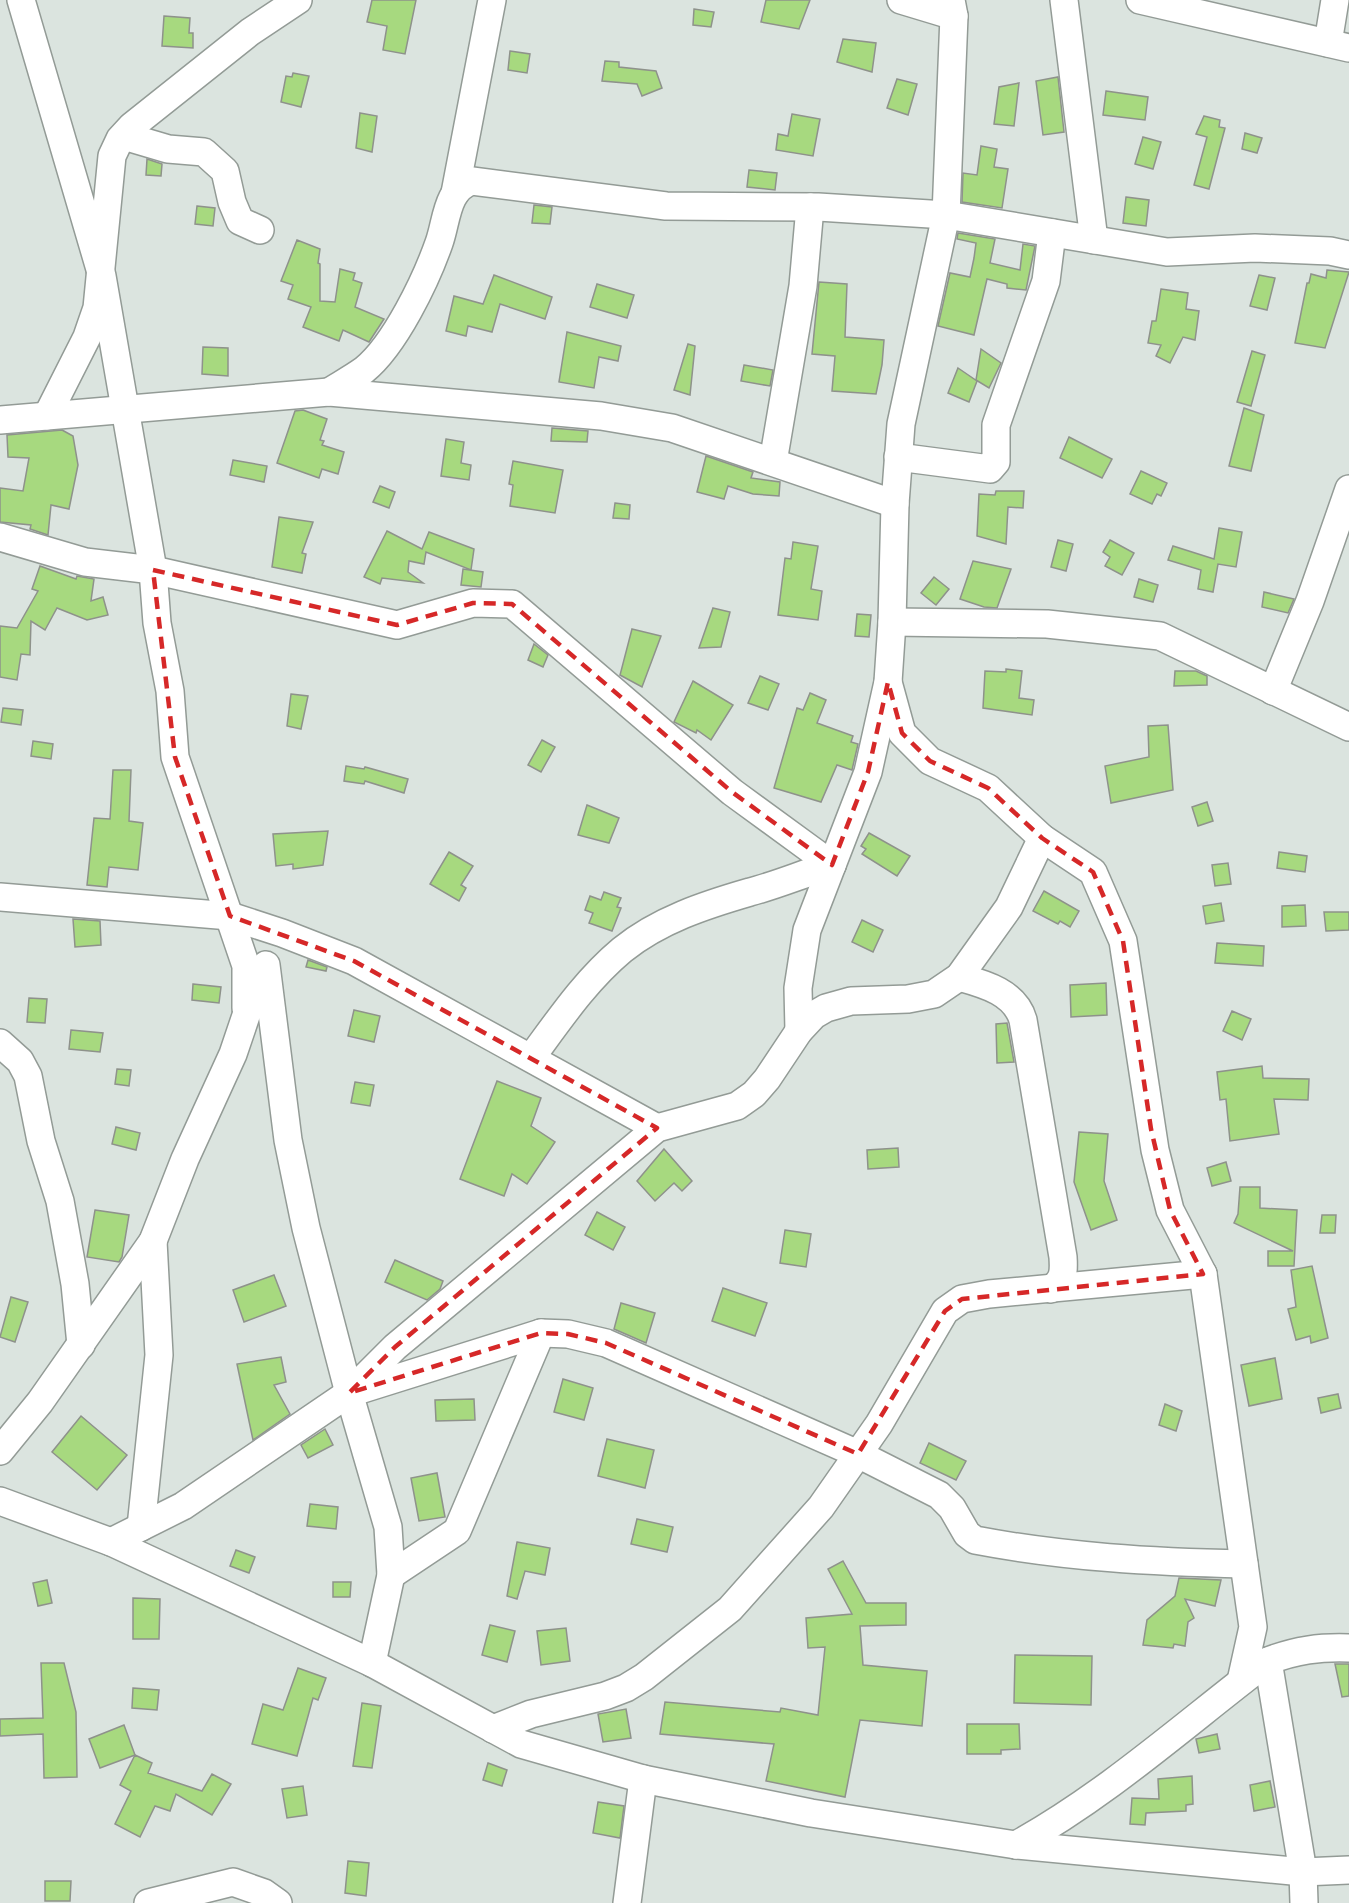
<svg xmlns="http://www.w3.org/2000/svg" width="1349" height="1903" viewBox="0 0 1349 1903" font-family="Ubuntu,sans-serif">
<rect width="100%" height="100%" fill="#dbe4df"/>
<g fill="#a7d97f" stroke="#8e928b" stroke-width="1.5">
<path d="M372,0H416L405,54L383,50L387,26L367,22Z"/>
<path d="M766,0H810L799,29L761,22Z"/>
<path d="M694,9L714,12L711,27L693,25Z"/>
<path d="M164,16L190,18L189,33H193V48L162,46Z"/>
<path d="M843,39L876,43L872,72L837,62Z"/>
<path d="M510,51L530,54L527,73L508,70Z"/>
<path d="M605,61L619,62V67L656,71L662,88L642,96L637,84L602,81Z"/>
<path d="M293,73L309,76L301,107L281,102L286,76L292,77Z"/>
<path d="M1058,77L1064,132L1043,135L1036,81Z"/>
<path d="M897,79L917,84L908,115L887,108Z"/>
<path d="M1019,83L1014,126L994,124L999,87Z"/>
<path d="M1106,91L1148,97L1145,120L1103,115Z"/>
<path d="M360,113L377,116L372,152L356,148Z"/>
<path d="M792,114L820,119L813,156L776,150L778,134L788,136Z"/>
<path d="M1204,116L1220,120L1219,127L1225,128L1209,189L1194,185L1207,137L1196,134Z"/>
<path d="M1245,133L1262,138L1257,153L1242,149Z"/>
<path d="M1143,137L1161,142L1153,169L1135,164Z"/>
<path d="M981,146L997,149L994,167L1008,169L1002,208L962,202L963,173L977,175Z"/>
<path d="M147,159L162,164L161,176L146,175Z"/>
<path d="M749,170L777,173L775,190L747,187Z"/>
<path d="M1126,197L1149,200L1146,226L1123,223Z"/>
<path d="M534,205L552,207L550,224L532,223Z"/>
<path d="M197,206L215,208L213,226L195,224Z"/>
<path d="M958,233L995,239L990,263L1020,270L1023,244L1035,246L1026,290L1007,288V284L987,279L974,335L938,326L950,273L970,277L974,258L976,243L957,239Z"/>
<path d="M297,240L320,249L318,263L320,264V301L335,302L340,269L355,273L353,280L362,283L355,307L384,319L369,342L343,330L339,341L303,327L311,307L288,299L293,285L281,281Z"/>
<path d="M1327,270L1349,272L1325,348L1295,343L1307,283H1309L1311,274L1326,278Z"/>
<path d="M494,275L552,297L545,319L500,304L492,332L468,326L466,336L446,331L454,296L483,304Z"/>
<path d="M1259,275L1275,278L1267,310L1250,306Z"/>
<path d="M819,282L847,284L845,337L884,340L882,365L876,394L832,391L835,356L812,354Z"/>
<path d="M597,284L634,295L627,318L590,307Z"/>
<path d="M1161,289L1188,293L1186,309L1199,311L1195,340L1183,337L1170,363L1156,356L1161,345L1148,343L1152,321H1156Z"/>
<path d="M567,332L621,346L618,361L599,357L594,388L559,382Z"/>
<path d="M688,344L695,346L690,395L674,390Z"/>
<path d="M203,347L228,348V376L202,374Z"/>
<path d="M981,349L1001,363L989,388L976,380Z"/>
<path d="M1252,351L1265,355L1251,406L1237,402Z"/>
<path d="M744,365L773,370L770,386L741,381Z"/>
<path d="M958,368L977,381L969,402L948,393Z"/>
<path d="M1244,408L1264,415L1251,471L1229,466Z"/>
<path d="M303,410L327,419L320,440L324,441L322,445L344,452L338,474L322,469L319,478L277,463L295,411Z"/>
<path d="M552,428L588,431L587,442L551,441Z"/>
<path d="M62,430L73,436L78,465L69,509L51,505L48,535L30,529L31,525L0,522V488L23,491L29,458L8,457L7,435Z"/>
<path d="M1069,437L1112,459L1102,478L1060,458Z"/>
<path d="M446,439L464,442L461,463L471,465L469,480L441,476Z"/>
<path d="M706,456L753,472L751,478L780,482L779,496L753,494L728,486L724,499L697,492Z"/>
<path d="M233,460L267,466L264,482L230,475Z"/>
<path d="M513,461L563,470L555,513L510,506L513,485L509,484Z"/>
<path d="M1141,471L1167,483L1161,496L1157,494L1152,504L1130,494Z"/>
<path d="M380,486L395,492L389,508L373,502Z"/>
<path d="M996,491H1024L1023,508L1008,507L1006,544L977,536L979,494L995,495Z"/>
<path d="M615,503L630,505L629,519L613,518Z"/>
<path d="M279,517L313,522L302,553L306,554L302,573L272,567Z"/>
<path d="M1219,528L1242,532L1236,567L1218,564L1213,592L1198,589L1201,570L1168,560L1173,546L1214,559Z"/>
<path d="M387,531L422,549L429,532L474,549L471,570L426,552L424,564L409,561L408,572L423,583L382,578L380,584L364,577Z"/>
<path d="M1058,540L1073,544L1066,571L1051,567Z"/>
<path d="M1110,540L1134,553L1122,575L1105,566L1110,557L1103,552Z"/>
<path d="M793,542L818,546L811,589L822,591L818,620L778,615L785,558L791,559Z"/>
<path d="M973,561L1011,569L997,608L984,607L960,599Z"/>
<path d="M40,566L76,579L77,576L94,579L91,601L103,597L108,615L87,620L57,608L45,630L31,621L30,655L21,654L17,680L0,677V626L17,628L38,591L32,589Z"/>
<path d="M463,569L483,572L481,587L461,585Z"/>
<path d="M934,577L949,589L936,605L921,593Z"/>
<path d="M1139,579L1158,585L1153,602L1134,597Z"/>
<path d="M1264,592L1294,599L1288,613L1262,607Z"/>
<path d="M713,608L730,612L721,647L699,648Z"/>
<path d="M857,614L871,615L869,637L855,636Z"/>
<path d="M632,629L661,636L642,687L620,675Z"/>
<path d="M534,644L548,655L543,667L528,660Z"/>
<path d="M1006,669L1022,671L1019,698L1034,700L1032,715L983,708L985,671L1006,672Z"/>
<path d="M1175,671H1196L1207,676V685L1174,686Z"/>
<path d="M760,676L779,684L768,710L748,703Z"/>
<path d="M693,681L733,705L711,740L697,730L696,733L674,722Z"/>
<path d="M810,693L826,700L817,723L853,736L851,742L858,744L852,770L837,765L821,802L774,788L797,708L803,710Z"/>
<path d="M291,694L308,696L301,729L287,726Z"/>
<path d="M3,708L23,710L21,725L1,722Z"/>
<path d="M1168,725L1173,790L1111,803L1105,766L1149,757L1148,726Z"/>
<path d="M542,740L555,747L541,772L528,765Z"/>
<path d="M33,741L53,744L51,759L31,756Z"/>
<path d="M346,766L364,769L365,767L408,779L404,793L365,781L364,784L344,781Z"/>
<path d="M113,770H131L129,821L143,823L138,870L109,867L107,887L87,885L94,818L110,819Z"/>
<path d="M1207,802L1213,821L1198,826L1192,807Z"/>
<path d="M587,805L619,818L609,843L578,835Z"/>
<path d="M328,831L323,865L293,869V864L276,866L273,834Z"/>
<path d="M869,833L910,856L897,876L862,854L866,849L861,846Z"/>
<path d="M449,852L473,866L461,885L466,888L459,901L430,884Z"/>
<path d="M1279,852L1307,856L1305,872L1277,868Z"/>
<path d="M1228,863L1231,884L1215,886L1212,865Z"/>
<path d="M1044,891L1079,911L1070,927L1060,921L1058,924L1033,911Z"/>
<path d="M604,892L621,898L617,907L621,908L612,931L589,923L593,913L585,910L590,896L601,900Z"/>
<path d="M1221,903L1224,921L1206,924L1203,906Z"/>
<path d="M1305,905L1306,926L1282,927V906Z"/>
<path d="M1324,912H1349V930L1326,931Z"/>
<path d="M73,919L100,921L101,945L75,947Z"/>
<path d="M862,920L883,930L873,952L852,942Z"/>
<path d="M1217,943L1264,946L1263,966L1215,963Z"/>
<path d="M308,960L327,967L326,971L306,967Z"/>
<path d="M1106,983L1107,1015L1071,1017L1070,985Z"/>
<path d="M193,984L221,987L219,1003L192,1000Z"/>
<path d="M29,998L47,999L45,1023L27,1022Z"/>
<path d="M354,1010L380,1016L374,1042L348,1036Z"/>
<path d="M1232,1011L1251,1019L1242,1040L1223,1031Z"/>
<path d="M1007,1023L1014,1062L997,1063L996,1024Z"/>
<path d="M71,1030L103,1033L100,1052L69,1049Z"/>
<path d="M1262,1066L1263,1078L1309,1079L1308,1100L1274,1099L1279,1134L1230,1141L1226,1099L1220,1100L1217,1072Z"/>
<path d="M117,1069L131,1070L129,1086L115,1084Z"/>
<path d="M497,1081L541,1098L531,1126L555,1142L527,1184L512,1174L504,1196L460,1179Z"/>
<path d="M355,1082L374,1085L370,1106L351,1103Z"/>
<path d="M116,1127L140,1133L136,1150L112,1144Z"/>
<path d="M1079,1132L1108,1134L1104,1181L1117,1220L1091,1230L1074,1182Z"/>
<path d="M898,1148L899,1167L868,1169L867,1150Z"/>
<path d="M664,1149L692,1181L682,1191L674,1183L655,1201L637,1181Z"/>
<path d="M1226,1162L1231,1181L1212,1186L1207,1168Z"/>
<path d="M1240,1187H1260V1208L1297,1210L1294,1266H1268V1251H1293L1234,1223L1238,1214Z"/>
<path d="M95,1210L129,1215L122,1257L119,1262L87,1257Z"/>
<path d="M597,1212L625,1227L613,1250L585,1235Z"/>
<path d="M1322,1215H1336L1335,1233H1320Z"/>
<path d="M785,1230L811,1234L806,1267L780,1263Z"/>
<path d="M395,1260L443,1281L440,1289L427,1300L385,1282Z"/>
<path d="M1312,1266L1328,1338L1311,1343L1310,1336L1296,1340L1288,1309L1296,1307L1291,1270Z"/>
<path d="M274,1275L286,1306L244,1322L233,1290Z"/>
<path d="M723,1288L767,1303L755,1336L712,1321Z"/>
<path d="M11,1297L28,1302L15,1342L0,1337Z"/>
<path d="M621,1303L655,1313L646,1343L614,1329Z"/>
<path d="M281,1357L286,1382L274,1385L290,1414L253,1440L237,1364Z"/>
<path d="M1275,1358L1282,1399L1249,1406L1241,1365Z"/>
<path d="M563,1379L593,1388L584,1420L554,1412Z"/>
<path d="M1338,1394L1341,1408L1321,1413L1318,1398Z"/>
<path d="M474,1399L475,1420L436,1421L435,1400Z"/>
<path d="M1165,1404L1182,1411L1176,1431L1159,1425Z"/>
<path d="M81,1416L127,1455L97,1490L52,1452Z"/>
<path d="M325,1429L333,1445L308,1458L301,1445Z"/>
<path d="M607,1439L654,1450L645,1488L598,1476Z"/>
<path d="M929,1443L966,1461L956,1480L920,1463Z"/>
<path d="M437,1473L445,1517L419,1521L411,1478Z"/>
<path d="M310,1504L338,1507L336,1529L307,1526Z"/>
<path d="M637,1519L673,1527L667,1552L631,1544Z"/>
<path d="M517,1542L550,1548L545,1575L525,1571L517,1599L507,1596Z"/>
<path d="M236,1550L255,1557L249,1573L230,1566Z"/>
<path d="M843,1561L866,1603H906V1625L860,1626L863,1665L927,1671L922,1726L860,1720L845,1797L766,1781L774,1744L660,1734L665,1702L780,1712L781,1708L818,1715L825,1647L808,1648L806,1618L852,1614L828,1569Z"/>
<path d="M1179,1578L1221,1580L1215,1606L1185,1599L1194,1618L1188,1622L1185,1646L1174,1644L1173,1648L1143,1645L1147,1620L1175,1596Z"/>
<path d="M47,1580L52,1603L38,1606L33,1583Z"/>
<path d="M333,1582H351L350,1597H333Z"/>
<path d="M133,1598L160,1599L159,1639H133Z"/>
<path d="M490,1625L515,1631L507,1662L482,1655Z"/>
<path d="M566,1628L570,1661L541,1665L537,1631Z"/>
<path d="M1015,1655L1092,1656L1091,1705L1014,1703Z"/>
<path d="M41,1663H64L76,1712L77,1777L44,1778L43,1734L0,1736V1719L43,1718Z"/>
<path d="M1335,1664H1349V1696L1342,1697Z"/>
<path d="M298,1668L326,1678L318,1700L313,1698L297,1756L252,1744L263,1704L283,1710Z"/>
<path d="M133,1688L159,1690L157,1710L132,1708Z"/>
<path d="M362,1703L381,1706L372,1768L353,1766Z"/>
<path d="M626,1709L631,1738L603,1742L598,1714Z"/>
<path d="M967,1724H1019L1020,1749L1001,1750V1754H967Z"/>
<path d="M124,1725L135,1755L100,1768L89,1739Z"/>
<path d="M1217,1734L1220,1749L1199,1753L1196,1739Z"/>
<path d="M135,1755L152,1763L148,1773L202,1791L212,1774L231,1784L212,1815L176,1794L170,1811L155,1806L140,1837L115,1824L131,1791L120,1785Z"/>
<path d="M488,1763L507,1770L502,1786L483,1780Z"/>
<path d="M1192,1776L1193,1804L1186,1805V1811L1146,1813L1145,1825L1130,1824L1132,1798L1159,1799L1158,1779Z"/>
<path d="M1270,1781L1275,1807L1254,1811L1250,1785Z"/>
<path d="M303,1786L307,1815L287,1818L282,1789Z"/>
<path d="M598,1802L624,1806L620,1838L593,1833Z"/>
<path d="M348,1861L369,1863L366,1896L345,1893Z"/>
<path d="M45,1881H71L70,1901H45Z"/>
</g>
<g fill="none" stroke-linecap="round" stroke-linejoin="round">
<g stroke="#939b96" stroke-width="30">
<g id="minor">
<path d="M21,0L102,276L153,570L157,623L170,691L175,757L246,966V1008"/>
<path d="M901,0L954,16"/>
<path d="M1064,0L1094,240"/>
<path d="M1140,0L1349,48"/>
<path d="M1328,43L1335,0"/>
<path d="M124,136L168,149L204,152L225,171L232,202L240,221L260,230"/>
<path d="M455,193L492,0"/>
<path d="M329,392C340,385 353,378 364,370C395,345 426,280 439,243C447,221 446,189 472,181L666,206L818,207L946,215L1167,252L1255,248L1330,251L1349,255"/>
<path d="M47,416L87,337L97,308L112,156L120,139L132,126L250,32L298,0"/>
<path d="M0,420L329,392L601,416L672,428L895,504"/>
<path d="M898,457L990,469L996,462V425L1046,281L1052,233"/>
<path d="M773,462L803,286L810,207"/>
<path d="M0,537L85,562L153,570L397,625L473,603L512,604L732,792L832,865"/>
<path d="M892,622L1047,624L1160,636L1349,727"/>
<path d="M888,682L902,733L930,761L988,788L1042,838L1093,872L1123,941L1155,1150L1170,1210L1203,1274L1253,1627L1241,1681"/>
<path d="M1273,691L1310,601L1349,489"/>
<path d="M0,897L230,916L282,933L354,961L657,1128"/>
<path d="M266,965L288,1140L306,1228L349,1393L388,1527L391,1575L372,1663"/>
<path d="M959,977C984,984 1015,992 1023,1020L1063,1257C1064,1272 1064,1280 1051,1289"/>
<path d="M799,1031L798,988L807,930L868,772L888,682L892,622L895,504L901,424L946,215L954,16L951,0"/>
<path d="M0,1043L20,1061L28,1076L41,1141L60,1201L75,1284L81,1345"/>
<path d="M531,1058C559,1020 585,981 622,950C659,920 705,905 750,892C777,885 805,873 832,865"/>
<path d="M353,1392L541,1333L568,1334L606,1343L858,1454L939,1495L952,1508L967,1534L975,1540C1064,1557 1153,1562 1244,1564"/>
<path d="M0,1451L40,1402L153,1241L185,1159L233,1054L254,992"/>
<path d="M0,1501L111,1542L372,1663L521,1744L643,1779L811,1813L1016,1845L1303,1872L1349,1870"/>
<path d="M141,1527L159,1355L153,1241"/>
<path d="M111,1542L183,1506L349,1393L395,1347L657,1128L737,1106L754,1094L767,1079L799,1031L814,1015L826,1008L851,1001L908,999L934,994L959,977L1009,907L1042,838"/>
<path d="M391,1575L457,1531L541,1333"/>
<path d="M1268,1661L1303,1872L1304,1903"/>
<path d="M493,1729L531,1714L605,1696L626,1688L644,1677L730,1609L821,1507L879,1424L945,1311L962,1299L989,1294L1203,1274"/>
<path d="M1016,1845C1108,1794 1185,1724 1268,1661C1296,1650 1320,1647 1349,1648"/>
<path d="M148,1903L233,1882L264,1893L278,1903"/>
<path d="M627,1903L643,1779"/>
</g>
</g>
<use href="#minor" stroke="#fff" stroke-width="27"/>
</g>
<path fill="none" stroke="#d62828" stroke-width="4.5" stroke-dasharray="12 8" stroke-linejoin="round" d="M153,570L397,625L473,603L512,604L732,792L832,865L868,772L888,682L902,733L930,761L988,788L1042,838L1093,872L1123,941L1151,1129L1170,1210L1203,1274L962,1299L945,1311L858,1454L606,1343L568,1334L541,1333L349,1393L395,1347L657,1128L354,961L230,916L175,757Z"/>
</svg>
